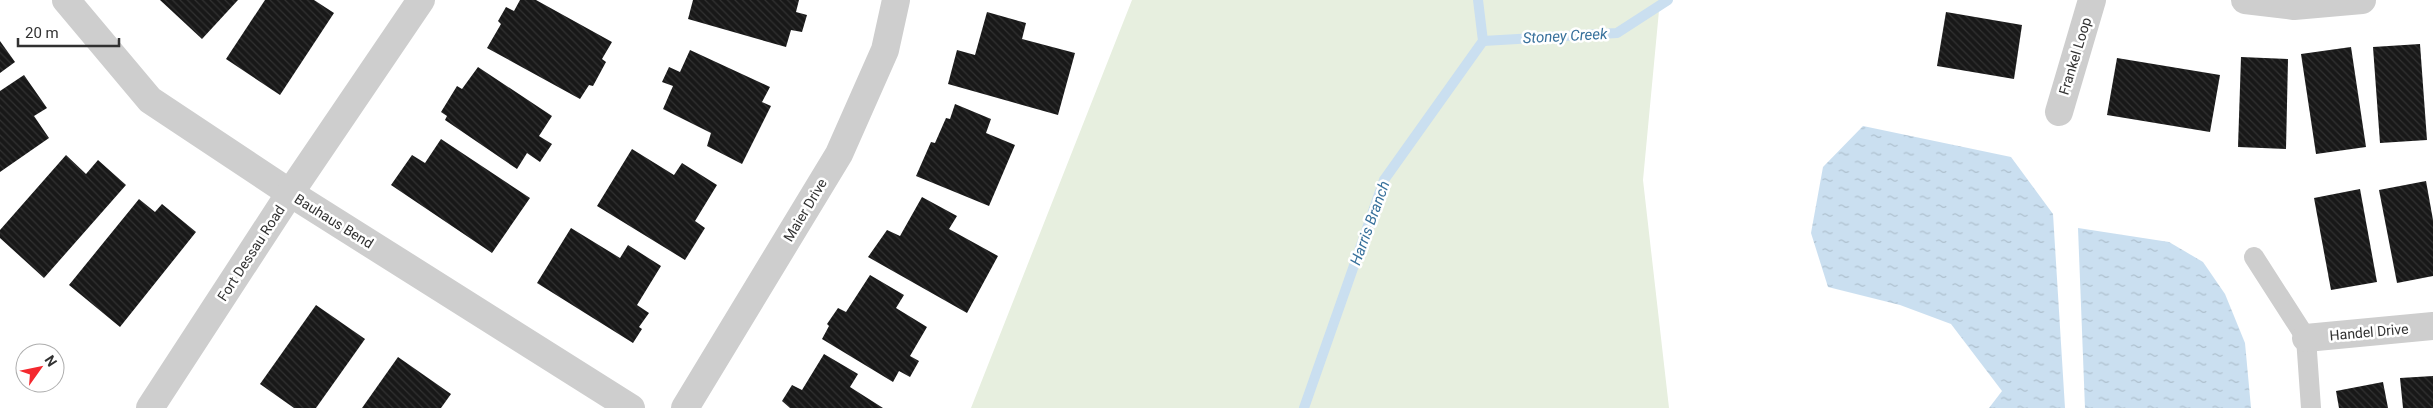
<svg xmlns="http://www.w3.org/2000/svg" width="2433" height="408" viewBox="0 0 2433 408" font-family="Roboto,sans-serif">
<defs>
<pattern id="water-ripples" width="26" height="14" patternUnits="userSpaceOnUse" patternTransform="scale(1.25)"><rect width="26" height="14" fill="#cadff0"/><path d="M2 4q2-2 4 0t4 0M15 11q2-2 4 0t4 0" fill="none" stroke="#aec0ce"/></pattern>
<pattern id="building-back-hatch" width="6" height="6" patternUnits="userSpaceOnUse" patternTransform="scale(1.25)"><rect width="6" height="6" fill="#181818"/><path d="M-1 5l2 2M0 0l6 6M5-1l2 2" fill="none" stroke="#313131"/></pattern>
</defs>
<rect width="100%" height="100%" fill="#fff"/>
<path fill="#e7efdf" d="M1132,0H1660L1643,180L1669,408H971Z"/>
<g fill="url(#water-ripples)">
<path d="M1863,126L2011,157L2053,214L2065,408H1989L2002,391L1951,324L1900,305L1828,287L1811,233L1823,167Z"/>
<path d="M2078,228L2169,242L2203,262L2225,294L2245,343L2251,408H2085Z"/>
</g>
<g fill="none" stroke-linecap="round" stroke-linejoin="round">
<g stroke="#cadff0" stroke-width="10">
<path d="M1483,41L1617,33L1668,0"/>
<path d="M1304,408L1384,180L1483,41L1478,0"/>
</g>
</g>
<g fill="url(#building-back-hatch)">
<path d="M160,0H238L202,39Z"/>
<path d="M265,0H314L334,13L280,95L226,59Z"/>
<path d="M520,0H536L612,42L602,59L606,62L593,86L589,85L580,99L487,48L501,24L498,21L506,7L514,11Z"/>
<path d="M693,0H799L796,12L807,15L802,32L791,30L786,47L688,19Z"/>
<path d="M987,12L1026,23L1022,39L1075,53L1058,115L948,84L957,50L975,55Z"/>
<path d="M1946,12L2022,25L2014,79L1937,66Z"/>
<path d="M0,41L15,62L0,73Z"/>
<path d="M2420,44L2427,140L2380,143L2373,47Z"/>
<path d="M2351,47L2366,147L2316,154L2301,54Z"/>
<path d="M690,50L770,87L762,102L771,106L742,164L707,146L711,133L663,109L673,86L662,82L669,67L680,72Z"/>
<path d="M2241,57L2288,59L2286,149L2238,147Z"/>
<path d="M2117,58L2220,75L2210,132L2107,115Z"/>
<path d="M478,67L552,116L539,136L552,144L540,162L527,153L517,169L445,120L447,116L441,112L457,86L462,89Z"/>
<path d="M24,75L47,108L34,116L49,138L0,172V91Z"/>
<path d="M955,104L991,119L986,133L1015,145L989,206L916,176L931,142L935,143L946,118L950,119Z"/>
<path d="M441,139L530,198L492,253L391,185L412,155L425,163Z"/>
<path d="M632,149L674,175L682,163L717,185L695,221L705,228L685,260L597,206Z"/>
<path d="M66,155L86,174L98,160L126,185L44,278L0,238V230Z"/>
<path d="M2426,181L2433,220V276L2397,283L2379,190Z"/>
<path d="M2360,189L2377,282L2331,290L2314,198Z"/>
<path d="M922,197L957,216L949,229L998,256L967,313L868,257L887,230L900,236Z"/>
<path d="M139,199L155,212L162,204L196,232L120,327L69,285Z"/>
<path d="M571,228L620,258L628,245L661,266L637,305L649,313L639,327L642,329L633,343L537,283Z"/>
<path d="M870,275L904,295L896,308L927,327L910,356L919,361L910,377L899,371L893,382L822,339L829,326L827,324L838,308L846,312Z"/>
<path d="M316,305L365,339L316,408H294L260,384Z"/>
<path d="M824,354L858,374L850,387L883,408H790L782,401L792,385L802,390Z"/>
<path d="M398,357L451,394L441,408H362Z"/>
<path d="M2433,376V408H2403L2400,378Z"/>
<path d="M2383,382L2388,408H2339L2336,391Z"/>
</g>
<g fill="none" stroke-linecap="round" stroke-linejoin="round">
<path stroke="#cecece" stroke-width="20" d="M2254,257L2306,338L2311,408"/>
<g stroke="#cecece" stroke-width="28">
<path d="M66,0L150,100L290,193L631,408"/>
<path d="M2245,0L2294,6L2362,0"/>
<path d="M2059,112L2092,0"/>
<path d="M2306,338L2433,326"/>
<path d="M150,408L290,193L421,0"/>
<path d="M685,408L839,154L885,50L896,0"/>
</g>
</g>
<g text-anchor="middle" dominant-baseline="central" stroke-width="5" stroke-linejoin="round" paint-order="stroke">
<g font-size="14" fill="#313131" stroke="#fff">
<text transform="translate(2075 56) rotate(-73)">Frankel Loop</text>
<text transform="translate(805 210) rotate(-59)">Maier Drive</text>
<text transform="translate(334 221) rotate(32)">Bauhaus Bend</text>
<text transform="translate(251 253) rotate(-57)">Fort Dessau Road</text>
<text transform="translate(2369 332) rotate(-5)">Handel Drive</text>
</g>
<g font-size="15" font-style="italic" fill="#37709b" stroke="#fff">
<text transform="translate(1565 36) rotate(-3)">Stoney Creek</text>
<text transform="translate(1370 223) rotate(-70)">Harris Branch</text>
</g>
</g>
<g transform="translate(40 368) rotate(57)"><circle r="24" fill="#ffffff" stroke="#adadad"/>
<path d="M0-4L9 19L0 12L-9 19Z" fill="#f4282e"/>
<text y="-8" font-size="14" font-weight="bold" text-anchor="middle" fill="#313131">N</text>
</g>
<path d="M18 38v8h101v-8" fill="none" stroke="#313131" stroke-width="2.5"/>
<text x="25" y="38" font-size="15" fill="#313131" stroke="#ffffff" stroke-width="4" paint-order="stroke">20 m</text>
</svg>
